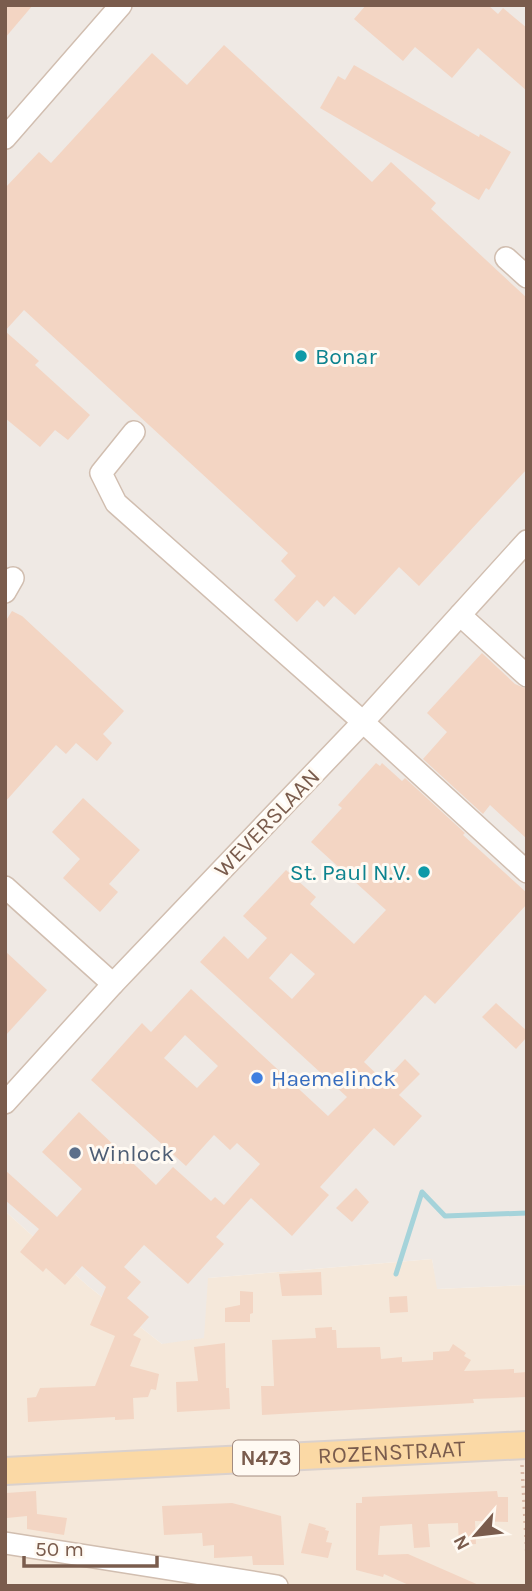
<svg xmlns="http://www.w3.org/2000/svg" width="532" height="1591" viewBox="0 0 532 1591" font-family="Karla,sans-serif">
<rect width="100%" height="100%" fill="#fdf6ec"/>
<path fill="#f5e8da" d="M5,1211L88,1286L162,1344L208,1278L432,1259L438,1289L527,1285V1586H5Z"/>
<path fill="#efe9e4" d="M5,5H527V1285L437,1289L432,1259L208,1278L204,1338L162,1344L88,1286L5,1211Z"/>
<g fill="none" stroke-linecap="round" stroke-linejoin="round">
<path stroke="#a5d3da" stroke-width="5" d="M396,1274L422,1192L445,1216L527,1213"/>
</g>
<g fill="#f3d5c3" fill-rule="evenodd">
<path d="M5,5H33L5,38Z"/>
<path d="M366,5H488L498,14L503,8L527,28V91L478,48L452,78L415,47L403,61L354,19Z"/>
<path d="M224,45L372,182L391,162L436,203L431,209L527,298V469L419,586L399,567L355,615L334,596L324,607L317,600L297,622L274,600L296,576L281,561L288,553L24,310L5,331L39,361L35,365L90,415L68,440L55,430L40,447L5,418V188L39,152L51,163L152,53L187,85Z"/>
<path d="M354,65L479,137L480,134L511,152L489,190L486,188L479,200L320,108L338,76L345,80Z"/>
<path d="M12,611L22,616L124,711L103,734L112,743L97,761L76,743L66,754L56,745L5,802V622Z"/>
<path d="M482,653L515,684L527,689V839L490,805L483,814L423,759L447,732L427,713Z"/>
<path d="M376,763L380,766L382,763L402,781L405,778L465,833L463,835L527,893V904L435,1004L425,995L364,1062L384,1081L405,1059L420,1074L399,1095L422,1116L394,1146L374,1128L320,1187L329,1195L292,1236L251,1198L216,1237L224,1244L188,1284L144,1245L124,1267L141,1282L127,1298L149,1317L133,1335L141,1339L130,1366L159,1374L156,1390L151,1389L148,1397L133,1398L134,1419L115,1420V1417L28,1422L27,1398L36,1397L40,1388L95,1386L115,1336L90,1325L106,1287L82,1266L65,1285L46,1268L43,1272L20,1252L39,1229L5,1200V1170L57,1217L82,1189L42,1152L79,1112L156,1185L173,1167L211,1201L215,1197L224,1205L260,1164L237,1143L230,1150L214,1135L186,1166L91,1080L142,1023L151,1032L191,989L328,1116L347,1097L200,962L224,936L248,959L267,938L243,916L286,870L316,897L310,904L354,944L386,910L311,842L342,808L338,805ZM291,953L315,974L292,999L269,978ZM185,1035L218,1066L197,1088L164,1058Z"/>
<path d="M83,798L140,850L109,884L118,892L100,912L63,878L80,859L52,832Z"/>
<path d="M5,951L47,990L5,1036Z"/>
<path d="M496,1003L527,1031V1037L516,1049L482,1017Z"/>
<path d="M356,1188L369,1202L352,1222L336,1208Z"/>
<path d="M321,1272L322,1295L282,1296L279,1274Z"/>
<path d="M240,1291L253,1292V1313L250,1314V1322H225V1308L240,1305Z"/>
<path d="M407,1296L408,1312L390,1313L389,1297Z"/>
<path d="M332,1327V1330H336L337,1348L380,1347L381,1359L402,1357V1362L433,1360V1352L449,1351L453,1344L466,1353L464,1356L471,1360L464,1371L514,1369V1373L527,1372V1397L473,1399L474,1403L262,1415L261,1386H274L272,1340L316,1338L315,1328Z"/>
<path d="M225,1343L226,1388H229L230,1409L177,1412L176,1382L198,1381L194,1347Z"/>
<path d="M36,1491L37,1514L67,1518L64,1535L27,1529V1516L7,1518L6,1493Z"/>
<path d="M497,1491L498,1497H508V1522L475,1521L476,1544L459,1545L458,1523L428,1524L430,1547L414,1548L412,1524L380,1526L378,1555L408,1554L481,1586H411L384,1574L383,1577L356,1570V1503H362V1497Z"/>
<path d="M232,1503L281,1516L284,1565H253L252,1556L214,1558V1545L203,1546L202,1533L164,1535L162,1506Z"/>
<path d="M309,1523L326,1528L325,1530L329,1531L326,1542L332,1543L328,1558L301,1553Z"/>
</g>
<g fill="none" stroke-linecap="round" stroke-linejoin="round">
<g stroke="#d1beb0" stroke-width="24">
<g id="minor">
<path d="M5,138L121,5"/>
<path d="M506,258L527,277"/>
<path d="M134,432L101,473L116,503L363,722L527,872"/>
<path d="M5,592L13,578"/>
<path d="M460,615L527,676"/>
<path d="M5,887L113,984"/>
<path d="M5,1103L113,984L363,722L527,541"/>
<path d="M5,1543L277,1586"/>
</g>
</g>
<g stroke="#dad1cd" stroke-width="30">
<g id="major">
<path id="s1" d="M5,1471L527,1445"/>
</g>
</g>
<path stroke="#d9b8a5" stroke-width="3.5" stroke-dasharray="2 5" stroke-linecap="butt" d="M522,1465L527,1557"/>
<use href="#minor" stroke="#fff" stroke-width="21"/>
<use href="#major" stroke="#fbd9a5" stroke-width="26"/>
</g>
<g fill="#0f9aa8" stroke="#fffaf3" stroke-width="2.5">
<circle cx="301" cy="356" r="7"/>
<circle cx="424" cy="872" r="7"/>
</g>
<circle fill="#3f7fe0" stroke="#fffaf3" stroke-width="2.5" cx="257" cy="1078" r="7"/>
<circle fill="#5c6f8a" stroke="#fffaf3" stroke-width="2.5" cx="75" cy="1153" r="7"/>
<g text-anchor="middle" dominant-baseline="central" stroke-width="6" stroke-linejoin="round" paint-order="stroke">
<rect fill="#fffaf3" stroke="#a28b7f" stroke-width="2" x="233" y="1440.5" width="66" height="35" rx="5"/>
<g font-size="21" font-weight="bold" fill="#7a5c4d">
<text x="266" y="1458">N473</text>
</g>
<g font-size="23" fill="#0d838f" stroke="#fffaf3" text-anchor="start">
<text x="315" y="356">Bonar</text>
<text x="410" y="872" text-anchor="end">St. Paul N.V.</text>
</g>
<g font-size="23" fill="#7a5c4d" stroke="#fffaf3">
<text transform="translate(267 823) rotate(-46)">WEVERSLAAN</text>
<text stroke="none"><textPath href="#s1" startOffset="387">ROZENSTRAAT</textPath></text>
</g>
<g font-size="23" fill="#366cbe" stroke="#fffaf3" text-anchor="start">
<text x="271" y="1078">Haemelinck</text>
</g>
<g font-size="23" fill="#4e5e75" stroke="#fffaf3" text-anchor="start">
<text x="89" y="1153">Winlock</text>
</g>
</g>
<rect width="532" height="1591" fill="none" stroke="#7a5c4d" stroke-width="14"/>
<g transform="translate(476 1535) rotate(242)" stroke="#fffaf3" stroke-width="5" paint-order="stroke">
<path d="M0-5L12 26L0 18L-12 26Z" fill="#7a5c4d"/>
<text y="-10" font-size="19" font-weight="bold" text-anchor="middle" fill="#7a5c4d">N</text>
</g>
<path d="M24 1556v10h133v-10" fill="none" stroke="#7a5c4d" stroke-width="3.5"/>
<text x="35" y="1556" font-size="21" fill="#7a5c4d" stroke="#fffaf3" stroke-width="5" paint-order="stroke">50 m</text>
</svg>
